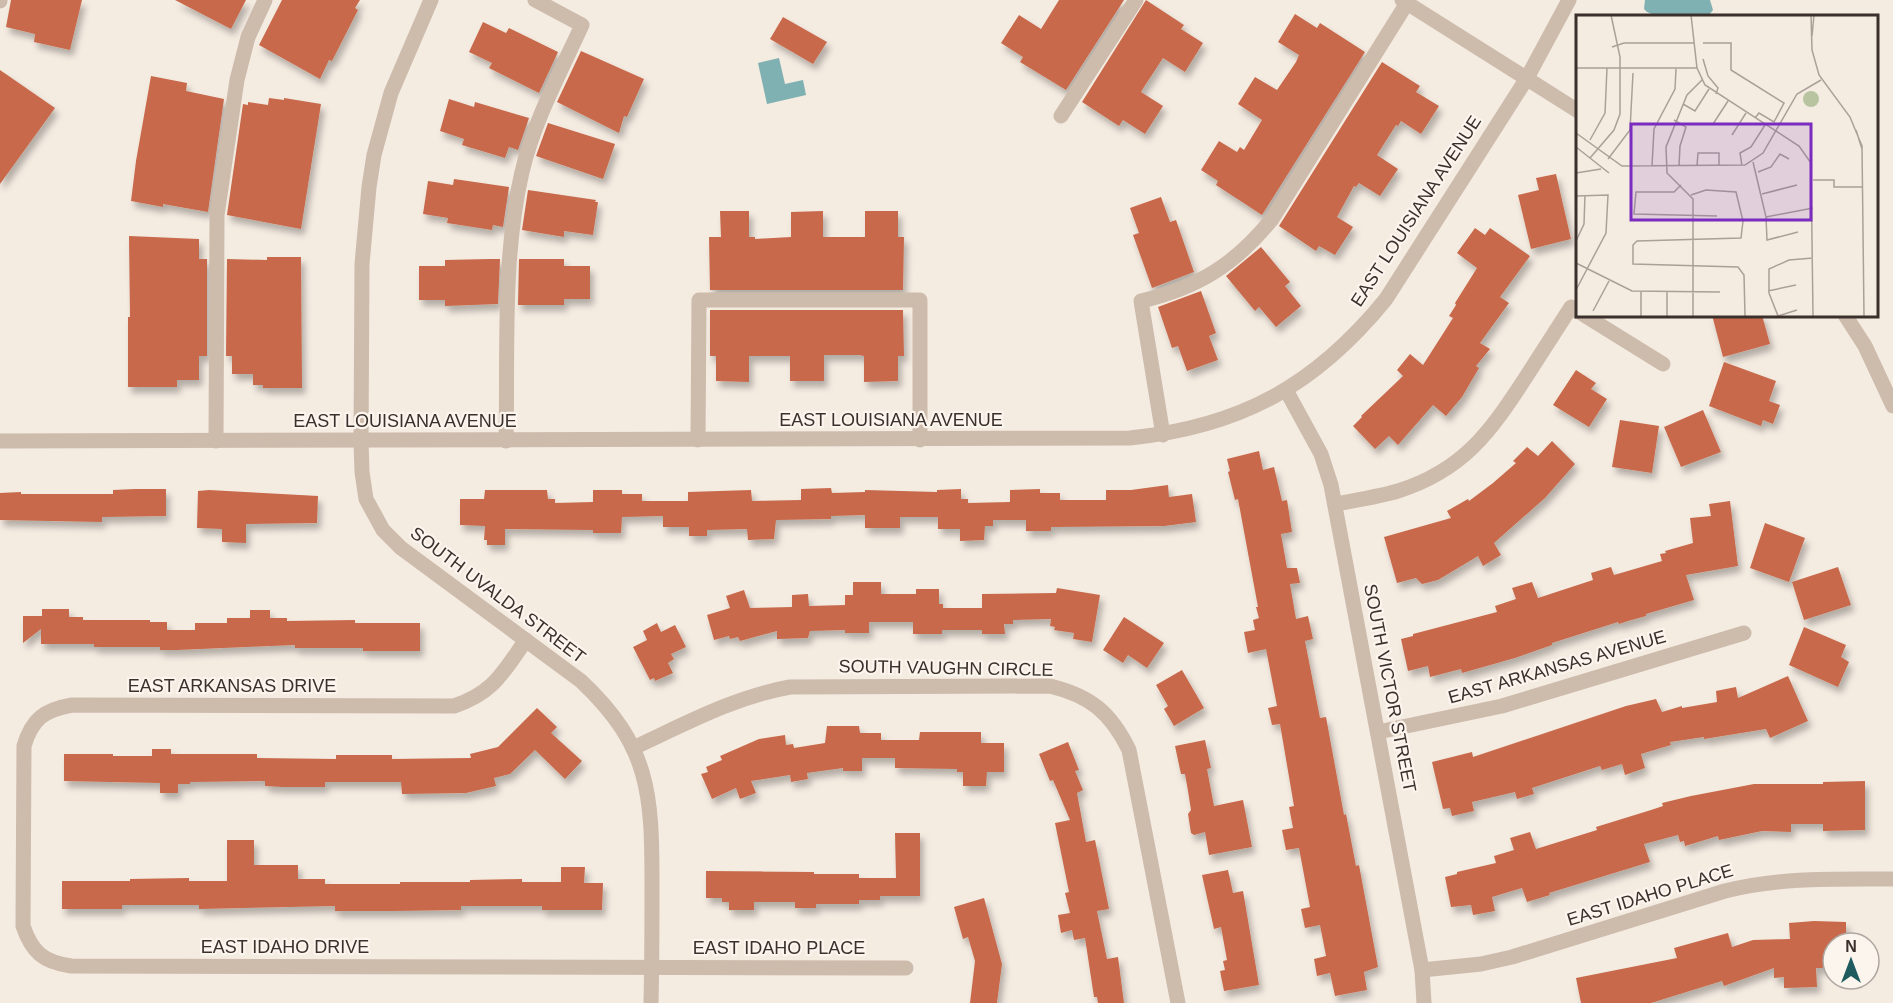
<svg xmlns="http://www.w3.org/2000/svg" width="1893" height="1003" viewBox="0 0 1893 1003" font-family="Helvetica,sans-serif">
<defs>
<filter id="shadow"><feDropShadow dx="3.5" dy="6" stdDeviation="3" flood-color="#0004"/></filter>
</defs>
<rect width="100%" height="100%" fill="#f4ebe1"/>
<g fill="#7fb0b2">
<path d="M1645,0H1710L1713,10L1709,15C1694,17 1653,21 1644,9Z"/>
<path d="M779,58L785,84L803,80L806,95L767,104L758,63Z"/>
</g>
<g fill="#c8694b" filter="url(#shadow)">
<path d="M11,0H82L70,50L34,42L35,34L6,27Z"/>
<path d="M175,0H246L231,29Z"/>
<path d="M282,0H360L355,8L358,10L332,61L329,60L320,79L259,45Z"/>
<path d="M1059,0H1124L1066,90L1020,62L1023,57L1001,43L1019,15L1041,29Z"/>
<path d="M1146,0L1184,25L1181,29L1203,43L1185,72L1163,58L1144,87L1141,92L1163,106L1145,134L1123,120L1119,126L1082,102Z"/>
<path d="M1295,14L1317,28L1320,23L1365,52L1262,215L1216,185L1218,181L1201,170L1219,141L1237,152L1240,147L1244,150L1262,120L1238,104L1255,77L1277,90L1296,62L1299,55L1278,42Z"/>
<path d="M783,17L827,42L813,64L770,39Z"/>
<path d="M483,22L506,33L509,28L558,52L539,93L489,68L492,63L469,52Z"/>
<path d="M581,51L644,79L627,117L624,116L619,133L557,102Z"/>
<path d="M1382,62L1420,86L1416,92L1439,106L1421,134L1401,121L1398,126L1396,125L1377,155L1398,169L1380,196L1359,183L1356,187L1354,186L1337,217L1353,227L1335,255L1319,246L1316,251L1279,226Z"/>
<path d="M0,70L55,108L0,184Z"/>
<path d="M151,76L187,83L186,91L224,99L208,212L163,204V207L131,201L136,161Z"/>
<path d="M269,98L284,100V98L321,104L301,229L227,215L243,104L248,105V102L268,105Z"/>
<path d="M449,99L474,107L475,102L529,118L518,150L509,147L505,158L462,145L464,139L440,131Z"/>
<path d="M548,123L615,144L603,179L536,156Z"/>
<path d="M1556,174L1571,239L1531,249L1518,195L1539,190L1536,178Z"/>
<path d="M454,179L509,187L503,227L493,225L492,230L447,223L448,218L423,214L428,181L453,185Z"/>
<path d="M528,190L596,200L595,202H598L593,235L564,231V237L522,230Z"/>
<path d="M1161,197L1170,222L1176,220L1194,272L1152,288L1133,235L1139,233L1130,208Z"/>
<path d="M720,211H749V237H755V239L791,237V212L823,211V237H865V211H898V237H904L903,290H710L709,237H721Z"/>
<path d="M1475,228L1485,235L1490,228L1530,256L1500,297L1509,303L1480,343L1490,349L1476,366L1479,368L1462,397L1446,416L1433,405L1398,445L1389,436L1375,449L1353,426L1362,417L1361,416L1403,376L1397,370L1410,354L1423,365L1453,318L1449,316L1456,305L1455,303L1477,268L1457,253Z"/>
<path d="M129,236L199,239V259H207V356H199V380H177V387H128V317H130Z"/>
<path d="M1261,247L1290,282L1285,286L1301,306L1276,327L1259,307L1255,311L1226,276Z"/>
<path d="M267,257H301L302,388H263V385H253V374H232V356H226L227,259L267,260Z"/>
<path d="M490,259H500L498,304L445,306V300H419V266H445V260Z"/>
<path d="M519,259H564V266H590V299H564V305H518Z"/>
<path d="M1201,291L1216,333L1209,336L1218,360L1187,371L1178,346L1172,348L1158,307Z"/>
<path d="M710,310H903L904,356H898V381L864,382V356L859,355H824V381H790V356H749V382L716,381V356H710Z"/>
<path d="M1712,315H1762L1770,344L1723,357Z"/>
<path d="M1724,362L1776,381L1769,401L1780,405L1773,424L1763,420L1761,426L1709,406Z"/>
<path d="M1576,370L1596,383L1591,389L1607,399L1589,427L1553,405Z"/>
<path d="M1703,410L1721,452L1681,467L1664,427Z"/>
<path d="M1620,420L1659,426L1652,473L1612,467Z"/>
<path d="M1552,441L1575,464L1545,498L1494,543L1501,555L1483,566L1478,556L1438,580L1422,584L1416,578L1397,583L1384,537L1451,518L1447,511L1468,499L1469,501L1493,483L1516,463L1513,461L1527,447L1538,456Z"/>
<path d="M1259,451L1263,470L1274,467L1282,501L1287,500L1292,532L1281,534L1287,568H1297L1300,583L1290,584L1296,619L1308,616L1313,639L1305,641L1320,718L1326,717L1344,815L1346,814L1356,866L1359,865L1378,967L1364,972L1367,990L1335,996L1330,973L1317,976L1314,959L1326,956L1320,925L1305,928L1301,909L1310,907L1299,848L1286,850L1282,830L1293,828L1289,807L1294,806L1280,724L1272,725L1268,708L1277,706L1266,649L1248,653L1244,632L1255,630L1253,620L1259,618L1256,607H1258L1238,499L1235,500L1228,472L1230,471L1227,459Z"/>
<path d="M1168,485L1169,497L1192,494L1196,522L1164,526L1051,527V531H1026V520H993V526H985L984,540L960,541V529H938V517H900V528H865V515L831,516V519L776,520L774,539L748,540L747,529L707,530V536H689V527H663V516L622,517L621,533H593V530L505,529V545H487V540H484L485,526L460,525V499H484L485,490H547L548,499H555V503L593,502V490H622V494H642V501H688V492L751,490L752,501L801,500V489L831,488L832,493L865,492V490L937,492V490L961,489V499H968V503L1010,502V490L1040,489V493H1060V500H1106V490H1131Z"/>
<path d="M135,489H166V516L102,517V522L0,520V493L21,492V494H113V490Z"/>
<path d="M209,490L318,496L317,523L246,524V543L222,542V529L197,528L198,491Z"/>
<path d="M1730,501L1738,566L1686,575L1694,600L1646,614V616L1628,621L1619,624L1618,622L1552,643V645L1515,658L1462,673L1461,669L1430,677L1428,666L1408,671L1401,639L1413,636V634L1497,612L1495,606L1516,599L1512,588L1532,582L1538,598L1593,580L1591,573L1611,567L1614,575L1662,561L1660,554L1666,553L1665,551L1693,543L1690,518L1711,516L1709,504Z"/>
<path d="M1765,523L1805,538L1789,582L1750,568Z"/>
<path d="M1838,567L1851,605L1804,620L1792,582Z"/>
<path d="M853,582H881V594H916V589H939V604H943V608H982V594L1056,593L1057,588L1100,595L1092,642L1073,639L1074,633L1054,630L1055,627L1050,626L1051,619L1013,620V624H1004L1005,634H982V630H942V634H913V622H869V633H845V630L810,631L808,638L777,639V631L740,641L738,637L730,639L729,636L714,640L707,615L730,608L726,596L744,590L750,608L792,607V595L808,594L809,606L845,605V595H853Z"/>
<path d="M42,609H69V617H83V620H150V622H167V630H195V623H227V618H250V610H270V618H287V621L355,620V623H420V651H363V648H295V645L177,650H160V647H94V644H41V629L23,643V616H42Z"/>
<path d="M1124,617L1164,643L1147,668L1128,655L1123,663L1103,650Z"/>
<path d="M657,623L661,632L675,625L686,647L671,654L674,659L668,663L673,673L655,681L654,678L650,680L633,647L647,640L643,631Z"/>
<path d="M1804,627L1846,645L1841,657L1849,662L1838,687L1789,665Z"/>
<path d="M1182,670L1204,708L1174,726L1164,709L1168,706L1156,685Z"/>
<path d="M1788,676L1808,721L1770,738L1766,729L1704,739V737L1670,742L1671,745L1641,754L1645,768L1625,775L1622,764L1602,770L1600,766L1532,788L1534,794L1517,799L1515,792L1472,802L1474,811L1452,816L1450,808L1443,809L1432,762L1472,752L1473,757L1626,706L1656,699L1662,712L1682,706V708L1717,702L1716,691L1736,687L1738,698Z"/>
<path d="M537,708L557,727L551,733L582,761L565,779L535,750L510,774L494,778L496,786L466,793L402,794L401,782H325V787H283L265,786V781L190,782V784H178V793H160V783L64,781V754H113V756H152V749H171V754H257V758L336,759V755H392V759L471,758L470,754L498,747Z"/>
<path d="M827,726H859L860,733H881V740H919L920,732H981V743H1004V772H987L986,786H963V772H957V769L895,768V758H862V771H843V768L807,773L808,779L791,782L790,775L751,781L756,793L740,799L736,788L712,799L701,774L708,772L706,767L722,760L720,756L759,739L785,735L786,745L793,744L794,748L825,743Z"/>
<path d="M1205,740L1211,768L1207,769L1214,806L1243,800L1252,847L1209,855L1205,832L1194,835L1191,833L1188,814L1191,810L1188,791L1185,774H1181L1175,746Z"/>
<path d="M1068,742L1079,770L1075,771L1083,790L1077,793L1086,842L1095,840L1109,909L1097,911L1107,959L1118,957L1124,1003H1098L1097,997H1094L1085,938L1074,940L1072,930L1061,933L1058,915L1070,913L1065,893L1069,892L1055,823L1070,820L1053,780L1050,781L1039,754Z"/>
<path d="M1865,781V830L1823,831V824H1791V832L1762,831L1719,840L1718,836L1685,846L1684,841L1680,842L1678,835L1644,844L1650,862L1549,893L1550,895L1527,902L1522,888L1492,897L1495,911L1473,915L1471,905L1451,907L1445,877L1457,874V872L1496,863L1494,856L1514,850L1510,838L1530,832L1536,849L1597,830L1596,827L1651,810L1663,806L1662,803L1691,796L1754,784H1823V782Z"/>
<path d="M895,833H920V896H880V900H859V904H816V908H795V902H754V910H729V902H722V898H706V871L814,872V874H859V878H896Z"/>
<path d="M227,840H254V865H298V879H325V884H400V882H470V880L522,879V882H561V867H585L584,883H603L602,910H542V906H461V910L392,911H335V906L199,909V905H122V909H62V881H130V879L189,878V881H227Z"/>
<path d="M1228,870L1233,893L1243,891L1259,985L1224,991L1220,971L1225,970L1223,961L1227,960L1221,927L1214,929L1202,875Z"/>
<path d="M984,898L1002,964L997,1003H970L975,961L968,937L963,939L954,907Z"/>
<path d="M1814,921L1846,922V943H1833V968H1816L1817,987L1784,988V977L1774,978V968L1724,986L1722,981L1651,1003H1581L1576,978L1677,958L1674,948L1728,933L1732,947L1753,940L1790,939L1789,923Z"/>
</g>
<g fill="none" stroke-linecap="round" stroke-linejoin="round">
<g stroke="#cdbbac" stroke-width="15">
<path d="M431,0L391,93L374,155L369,187L362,264L361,441L362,472L366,499L383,530L401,548L581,681C650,746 652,794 652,884C652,924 652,963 651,1003"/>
<path d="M1402,0L1578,111"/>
<path d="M0,1V0"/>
<path d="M1061,116L1136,0"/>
<path d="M1584,315L1663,364"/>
<path d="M1845,315L1865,346L1893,406"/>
<path d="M1286,390L1321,454L1331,485L1422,970L1424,1003"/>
<path d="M1163,435L1141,301C1197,288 1235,265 1272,219L1407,3"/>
<path d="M698,440L699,300H920V440"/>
<path d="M0,441L1130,438C1241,427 1316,385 1386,299L1527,78L1569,0"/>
<path d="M216,441L217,215L237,80L248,37L265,0"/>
<path d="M506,441C508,352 502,259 522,172C534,121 560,73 582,25L535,0"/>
<path d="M1335,504C1356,500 1378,497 1398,491C1464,470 1490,432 1526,377C1541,354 1556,330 1571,307L1578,312"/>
<path d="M526,640C503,672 494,693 454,706L72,705C44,710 32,719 24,746L23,926C32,952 43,962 71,966L906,968"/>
<path d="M1378,732L1502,706L1744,633"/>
<path d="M633,748C685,724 734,697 790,687L1050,686C1091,696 1111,713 1129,750L1178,1003"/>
<path d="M1422,970L1481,964L1512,957L1725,891C1780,877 1836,879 1893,879"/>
</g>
</g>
<g text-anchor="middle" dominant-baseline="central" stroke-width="4.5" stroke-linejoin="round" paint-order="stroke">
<g font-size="18" fill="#3b302b" stroke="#fbf5ee">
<text transform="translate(1416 211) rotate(-57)">EAST LOUISIANA AVENUE</text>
<text x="891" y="420">EAST LOUISIANA AVENUE</text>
<text x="405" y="421">EAST LOUISIANA AVENUE</text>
<text transform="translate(498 595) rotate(37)">SOUTH UVALDA STREET</text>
<text transform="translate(1557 667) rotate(-16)">EAST ARKANSAS AVENUE</text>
<text transform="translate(946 668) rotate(1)">SOUTH VAUGHN CIRCLE</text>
<text x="232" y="686">EAST ARKANSAS DRIVE</text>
<text transform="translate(1390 688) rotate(79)">SOUTH VICTOR STREET</text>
<text transform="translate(1650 895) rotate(-17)">EAST IDAHO PLACE</text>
<text x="285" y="947">EAST IDAHO DRIVE</text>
<text x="779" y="948">EAST IDAHO PLACE</text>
</g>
</g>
<g transform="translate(1576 15)">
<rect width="302" height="302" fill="#f4ebe1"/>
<path d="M227 84a8 8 0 1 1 16 0a8 8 0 1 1-16 0Z" fill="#b8c4a0"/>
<path fill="none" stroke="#aaa098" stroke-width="1.5" d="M115,0L121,53L129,70L223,131L235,148L237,301M235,0L236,35L243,60L274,102L286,131L288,301M236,21L238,0M127,28H155V55L208,88L198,107L183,98L179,103M36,32L48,28H118M127,44L132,61L142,73L140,79M0,53H121M107,89L119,96L133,74M98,105L110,112L104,131L103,151M137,109L152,86M280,115L286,134M0,118L46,151L169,150L187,138L221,79L245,65M156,120L170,98M14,125L29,98L31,53M0,132L33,158M14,143L38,115L44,99V42L35,0M32,144L54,115L57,58M177,147L190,202L191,225L222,217M76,151L78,114L99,74L100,54M121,151L122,138H143V151M166,151L164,138L175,132L189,110M182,157L195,152L204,139L213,144M0,158L25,154M237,165H258V172H287M105,170L98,177H60L58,199L141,201M186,179L221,170M115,180L130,175L160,177L167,206L165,223L61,226L57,230V249L162,252L168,260L169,301M0,181L32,180L30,218L0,275M190,202L237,193M0,226L8,209L9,180M0,248L56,276L144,277M192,276L220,270M17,296L33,266M65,301V276M91,301V277M117,301V184L91,158L90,132L111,80L126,65M202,301L193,278V254L213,245L237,243M202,301L221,295"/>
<path fill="#7b2cbf" fill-opacity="0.15" stroke="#7b2cbf" stroke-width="3" d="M55,109H235V205H55Z"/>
<rect width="302" height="302" fill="none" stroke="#3b302b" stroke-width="3"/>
</g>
<g transform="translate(1851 961)"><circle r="28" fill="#fbf5ee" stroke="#aea6a0" stroke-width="1.5"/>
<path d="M0-4.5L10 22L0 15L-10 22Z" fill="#1f5a5e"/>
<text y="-9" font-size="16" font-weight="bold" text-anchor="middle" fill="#3b302b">N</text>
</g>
</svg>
